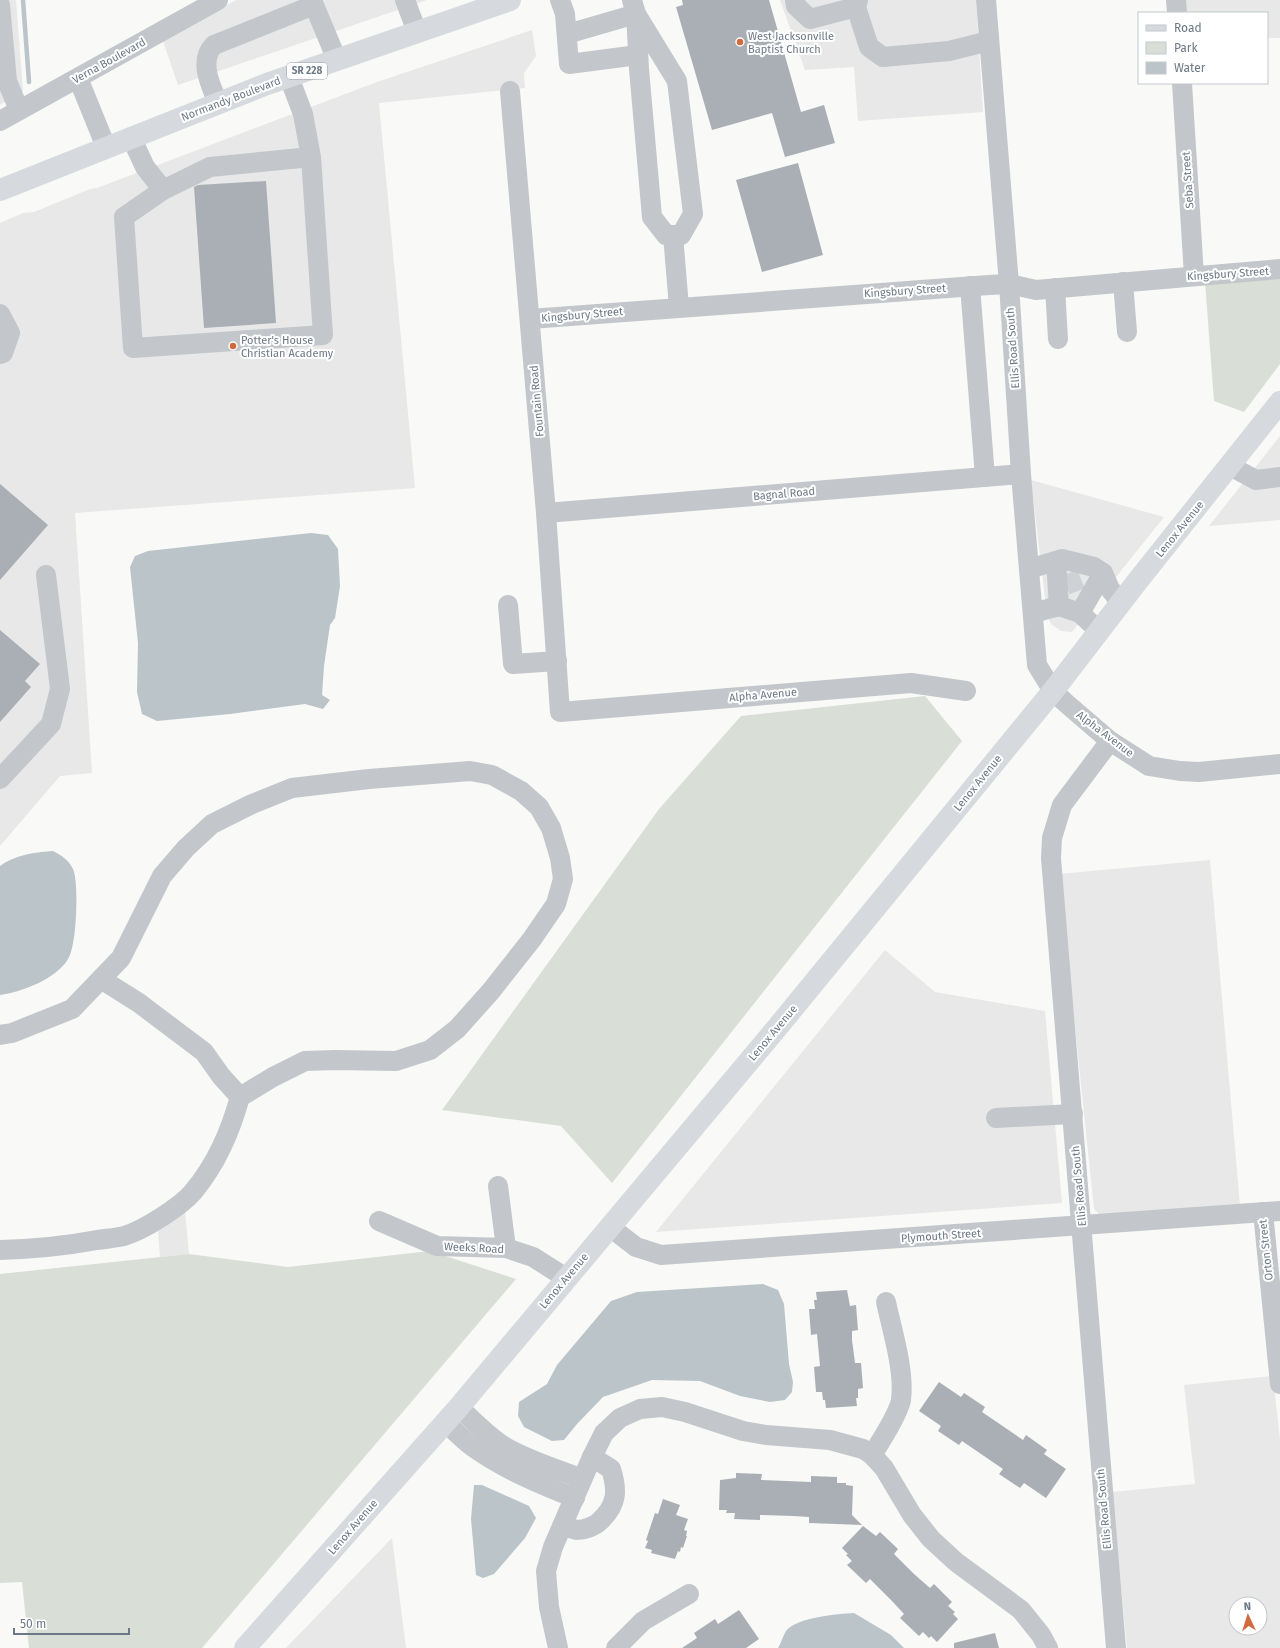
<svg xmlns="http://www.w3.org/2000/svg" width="1280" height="1648" viewBox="0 0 1280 1648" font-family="'Fira Sans',sans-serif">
<rect width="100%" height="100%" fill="#f9f9f7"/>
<g fill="#e7e8e7" fill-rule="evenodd">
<path d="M0,0H16L23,91L0,105Z"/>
<path d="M236,0H427L178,85L163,41Z"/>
<path d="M780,0H976L983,112L858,121L854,67L805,70Z"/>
<path d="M1182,0H1280V38H1267V13H1183Z"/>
<path d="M532,30L536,56L524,73L525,88L379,103L415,488L75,513L92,773L60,776L0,846V223L23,213L34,212L90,189L97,188L377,82Z"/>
<path d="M1280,436V520L1209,526Z"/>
<path d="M1031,480L1164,517L1072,632L1061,631L1051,624L1047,615Z"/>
<path d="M1210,860L1240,1206L1101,1216L1094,1209L1059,874Z"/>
<path d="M885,950L935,992L1045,1011L1062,1203L656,1232Z"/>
<path d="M185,1211L189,1254L160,1257L158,1231Z"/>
<path d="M1273,1376L1280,1440V1648H1127L1112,1492L1195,1484L1184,1385ZM1236,1604H1260V1628H1236Z"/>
<path d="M392,1538L406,1648H286Z"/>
</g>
<g fill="#d9ded7">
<path d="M1280,278V364L1244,412L1214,401L1205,282Z"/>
<path d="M925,696L962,741L612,1183L561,1126L442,1110L659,809L741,716Z"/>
<path d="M430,1251L516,1279L202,1648H29L22,1582L0,1583V1274L189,1254L288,1267Z"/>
</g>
<g fill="#bbc4c9">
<path d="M311,533L328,535L338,549L340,586L335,618L330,625L324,666L322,695L330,700L323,709L305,704L230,714L157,721L142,714L137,692L138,643L130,567L135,556L148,551Z"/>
<path d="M53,851C62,856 68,859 73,869C79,882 77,946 68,959C56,979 22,992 0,995V866C14,855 36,852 53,851Z"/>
<path d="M763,1284L778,1290L784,1304L789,1364L793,1382L792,1392L785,1400L770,1402L740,1396L700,1381L652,1380L603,1397L577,1424L564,1440L552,1441L524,1427L518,1416L519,1402L547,1384L557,1365L611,1301L637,1292Z"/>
<path d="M474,1485H482L529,1506L536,1518L525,1538L494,1574L483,1578L476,1575L471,1519Z"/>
<path d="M854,1613L891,1635L904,1648H778C781,1643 783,1636 786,1631C797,1617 838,1614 854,1613Z"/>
</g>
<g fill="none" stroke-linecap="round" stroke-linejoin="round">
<path stroke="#bbc4c9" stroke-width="4.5" d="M23,0L29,82"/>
</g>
<g fill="#a9afb5">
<path d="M682,0H769L801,112L824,105L835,143L785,157L772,113L712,130L676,7L683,5Z"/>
<path d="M798,163L823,255L762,272L736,180Z"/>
<path d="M266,181L276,323L204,328L194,187L198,185Z"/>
<path d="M0,484L48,525L0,580Z"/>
<path d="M0,630L40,664L25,681L31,687L0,722Z"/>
<path d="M847,1290L850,1306L856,1305L858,1330L852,1331V1340L855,1363H861L863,1388L858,1389V1398H856L857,1406L826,1408L825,1400H823L822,1392H816L814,1367L820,1366L817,1334L811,1335L809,1309H815L814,1300H817L816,1292Z"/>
<path d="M939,1382L961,1397L964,1393L985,1407L982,1412L1023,1440L1026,1435L1047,1450L1044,1454L1066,1469L1046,1498L1024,1483L1020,1488L999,1474L1003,1469L962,1441L959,1445L938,1431L941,1426L919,1411Z"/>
<path d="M736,1473L762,1474L761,1480L811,1482V1476L837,1477V1483H846V1485L853,1486L852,1515L862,1525L809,1523V1517L793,1516L760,1515V1520L734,1519L735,1513H726L727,1510H719L720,1480L736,1478Z"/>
<path d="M663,1499L680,1505L676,1515L688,1519L684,1530L687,1531L686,1536H687L683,1548L681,1547L680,1552L678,1551L675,1559L651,1553L652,1550L645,1548L648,1541L646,1540L655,1513L658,1514Z"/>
<path d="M863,1526L876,1536L880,1532L898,1549L894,1554L914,1574L930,1588L934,1584L952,1602L948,1606L955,1612L953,1614L958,1619L937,1642L931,1636L929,1638L923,1632L919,1636L900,1618L904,1614L893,1602L870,1579L866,1583L847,1565L852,1561L846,1555L848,1554L842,1548Z"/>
<path d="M739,1610L759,1639L746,1648H682L697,1638L694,1633L715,1619L718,1624Z"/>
<path d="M995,1633L999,1648H954V1643Z"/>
</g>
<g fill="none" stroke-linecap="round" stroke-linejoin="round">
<path stroke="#cfd2d5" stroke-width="20" stroke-dasharray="20 10" stroke-linecap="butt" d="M1066,585L1081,579"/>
<g stroke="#c3c6ca" stroke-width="20">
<path d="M405,0L417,32"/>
<path d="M560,0L565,14L569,64L638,55"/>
<path d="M632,0L636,14L639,69L652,217L666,235H681L693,214L677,81L636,14"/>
<path d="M795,0L796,6L810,19L856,7"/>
<path d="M858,0L856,7L869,47L883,57L949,51L989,41"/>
<path d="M986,0L1009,284L1021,474L1037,665L1053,691L1067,704L1110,741L1149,766L1180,771L1199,772L1280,764"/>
<path d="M1176,0L1177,13"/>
<path d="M0,5L7,81L19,110"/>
<path d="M567,34L636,14"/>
<path d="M289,77L303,114L311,157L210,167L163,190L124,217L133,348L323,335L311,157"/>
<path d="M78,78L106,147"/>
<path d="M1182,83L1194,276"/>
<path d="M510,91L546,513L560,712L911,683L966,691"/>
<path d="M218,103C211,86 198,61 214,45L314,5L337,60"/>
<path d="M0,121L218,0"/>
<path d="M131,137L145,167L163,190"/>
<path d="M673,235L679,307"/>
<path d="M1123,282L1127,332"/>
<path d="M970,286L985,477"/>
<path d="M1055,288L1058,339"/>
<path d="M0,314L10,333L3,353L0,354"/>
<path d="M530,319L989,285L1009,284L1036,290L1280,269"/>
<path d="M1230,466L1256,480L1280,477"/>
<path d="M546,513L1021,474"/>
<path d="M1029,569L1062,559L1094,567L1103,573L1110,589L1121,603"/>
<path d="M508,605L513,664L557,661"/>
<path d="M1059,606L1080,613L1099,631"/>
<path d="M1033,613L1059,606L1056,561"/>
<path d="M1080,613L1103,573"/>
<path d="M1110,741L1062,805L1052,838L1051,858L1116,1648"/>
<path d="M0,779L51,724L60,689L46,575"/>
<path d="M0,1035L12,1033L72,1009L121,958L162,876L186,848L212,824L252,804L292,788L369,779L470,771L492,775L521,791L539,807L551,828L560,858L563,879L556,904L532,939L491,991L457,1029L430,1050L396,1061L335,1060L305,1061L273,1077L240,1097L221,1076L204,1052L139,1003L101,979"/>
<path d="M996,1118L1073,1114"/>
<path d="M498,1186L506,1248"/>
<path d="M1263,1212L1280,1384"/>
<path d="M379,1221L437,1246L506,1248L533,1257L566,1278"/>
<path d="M610,1227L636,1247L661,1255L1280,1211"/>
<path d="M0,1250C33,1249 65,1246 97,1240C106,1239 115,1238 124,1236C144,1230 180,1207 193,1192C217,1163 230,1132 240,1097"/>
<path d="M459,1407C473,1421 488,1436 505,1447C529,1461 557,1469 582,1479"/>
<path d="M445,1422C454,1430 463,1440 473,1447C504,1469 539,1484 575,1498"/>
<path d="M872,1455C881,1441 898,1415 901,1400C905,1371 892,1330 886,1302"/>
<path d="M562,1526C567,1527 573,1529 577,1530C585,1530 595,1526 600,1521C617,1505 618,1491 611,1469L592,1457"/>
<path d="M558,1648L549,1607L546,1571L553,1547L592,1457L604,1433L620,1418L640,1409L662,1407L685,1412L743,1431L766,1435L830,1440L863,1449L872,1455L884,1468L912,1515L931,1539L956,1562L1021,1610L1041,1635L1048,1648"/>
<path d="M616,1648L643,1621L689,1594"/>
</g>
<g stroke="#d6d9dd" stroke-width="22">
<path d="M0,190L267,84L510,0"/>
<path d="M245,1648L459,1407L776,1029L1053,691L1136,583L1280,402"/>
</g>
</g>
<g fill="#d16b3f" stroke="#fff" stroke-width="1.5">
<circle cx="740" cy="42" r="4"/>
<circle cx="233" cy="346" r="4"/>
</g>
<g text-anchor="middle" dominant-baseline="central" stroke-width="4" stroke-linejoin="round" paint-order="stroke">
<rect fill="#fff" stroke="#98a0aa" stroke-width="1" x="287" y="63" width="40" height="16" rx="3"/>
<g font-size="10" font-weight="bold" fill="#6c7885">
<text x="307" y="71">SR 228</text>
</g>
<g font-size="11" fill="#6c7885" stroke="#fff" text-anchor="start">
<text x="748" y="36">West Jacksonville<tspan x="748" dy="13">Baptist Church</tspan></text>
<text x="241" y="340">Potter's House<tspan x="241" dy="13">Christian Academy</tspan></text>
</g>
<g font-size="11" fill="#6c7885" stroke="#fff">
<text transform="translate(109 61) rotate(-29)">Verna Boulevard</text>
<text transform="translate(231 99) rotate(-21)">Normandy Boulevard</text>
<text transform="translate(1188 180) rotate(-94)">Seba Street</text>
<text transform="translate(1228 274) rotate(-4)">Kingsbury Street</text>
<text transform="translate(905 291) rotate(-4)">Kingsbury Street</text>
<text transform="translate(582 315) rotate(-5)">Kingsbury Street</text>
<text transform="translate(1013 348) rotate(-94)">Ellis Road South</text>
<text transform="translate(537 401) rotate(-95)">Fountain Road</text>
<text transform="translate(784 494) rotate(-5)">Bagnal Road</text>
<text transform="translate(1180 529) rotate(-51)">Lenox Avenue</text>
<text transform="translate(763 695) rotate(-5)">Alpha Avenue</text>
<text transform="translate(1105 734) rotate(37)">Alpha Avenue</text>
<text transform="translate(978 783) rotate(-51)">Lenox Avenue</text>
<text transform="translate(773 1033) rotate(-50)">Lenox Avenue</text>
<text transform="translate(1079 1186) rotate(-95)">Ellis Road South</text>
<text transform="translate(941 1236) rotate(-4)">Plymouth Street</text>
<text transform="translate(474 1248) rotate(3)">Weeks Road</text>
<text transform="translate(1266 1250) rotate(-96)">Orton Street</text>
<text transform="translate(564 1281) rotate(-50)">Lenox Avenue</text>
<text transform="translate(1104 1509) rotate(-95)">Ellis Road South</text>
<text transform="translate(353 1527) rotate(-49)">Lenox Avenue</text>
</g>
</g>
<rect x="1138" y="12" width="130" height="72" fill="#ffffff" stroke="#c4c9ce"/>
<rect x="1146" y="25" width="20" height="6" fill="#d6d9dd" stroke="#c4c9ce"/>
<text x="1174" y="32" font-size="12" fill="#6c7885">Road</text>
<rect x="1146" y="42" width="20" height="12" fill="#d9ded7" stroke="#c4c9ce"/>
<text x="1174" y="52" font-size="12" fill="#6c7885">Park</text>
<rect x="1146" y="62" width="20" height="12" fill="#bbc4c9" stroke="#c4c9ce"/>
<text x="1174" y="72" font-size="12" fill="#6c7885">Water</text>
<g transform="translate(1248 1616) rotate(356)"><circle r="19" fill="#ffffff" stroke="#c4c9ce"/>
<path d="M0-3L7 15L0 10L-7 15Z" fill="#d16b3f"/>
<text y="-6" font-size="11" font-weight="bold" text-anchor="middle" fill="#6c7885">N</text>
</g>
<path d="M14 1628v6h115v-6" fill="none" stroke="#6c7885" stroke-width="2"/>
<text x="20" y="1628" font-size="12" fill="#6c7885" stroke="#ffffff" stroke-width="3" paint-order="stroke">50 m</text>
</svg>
